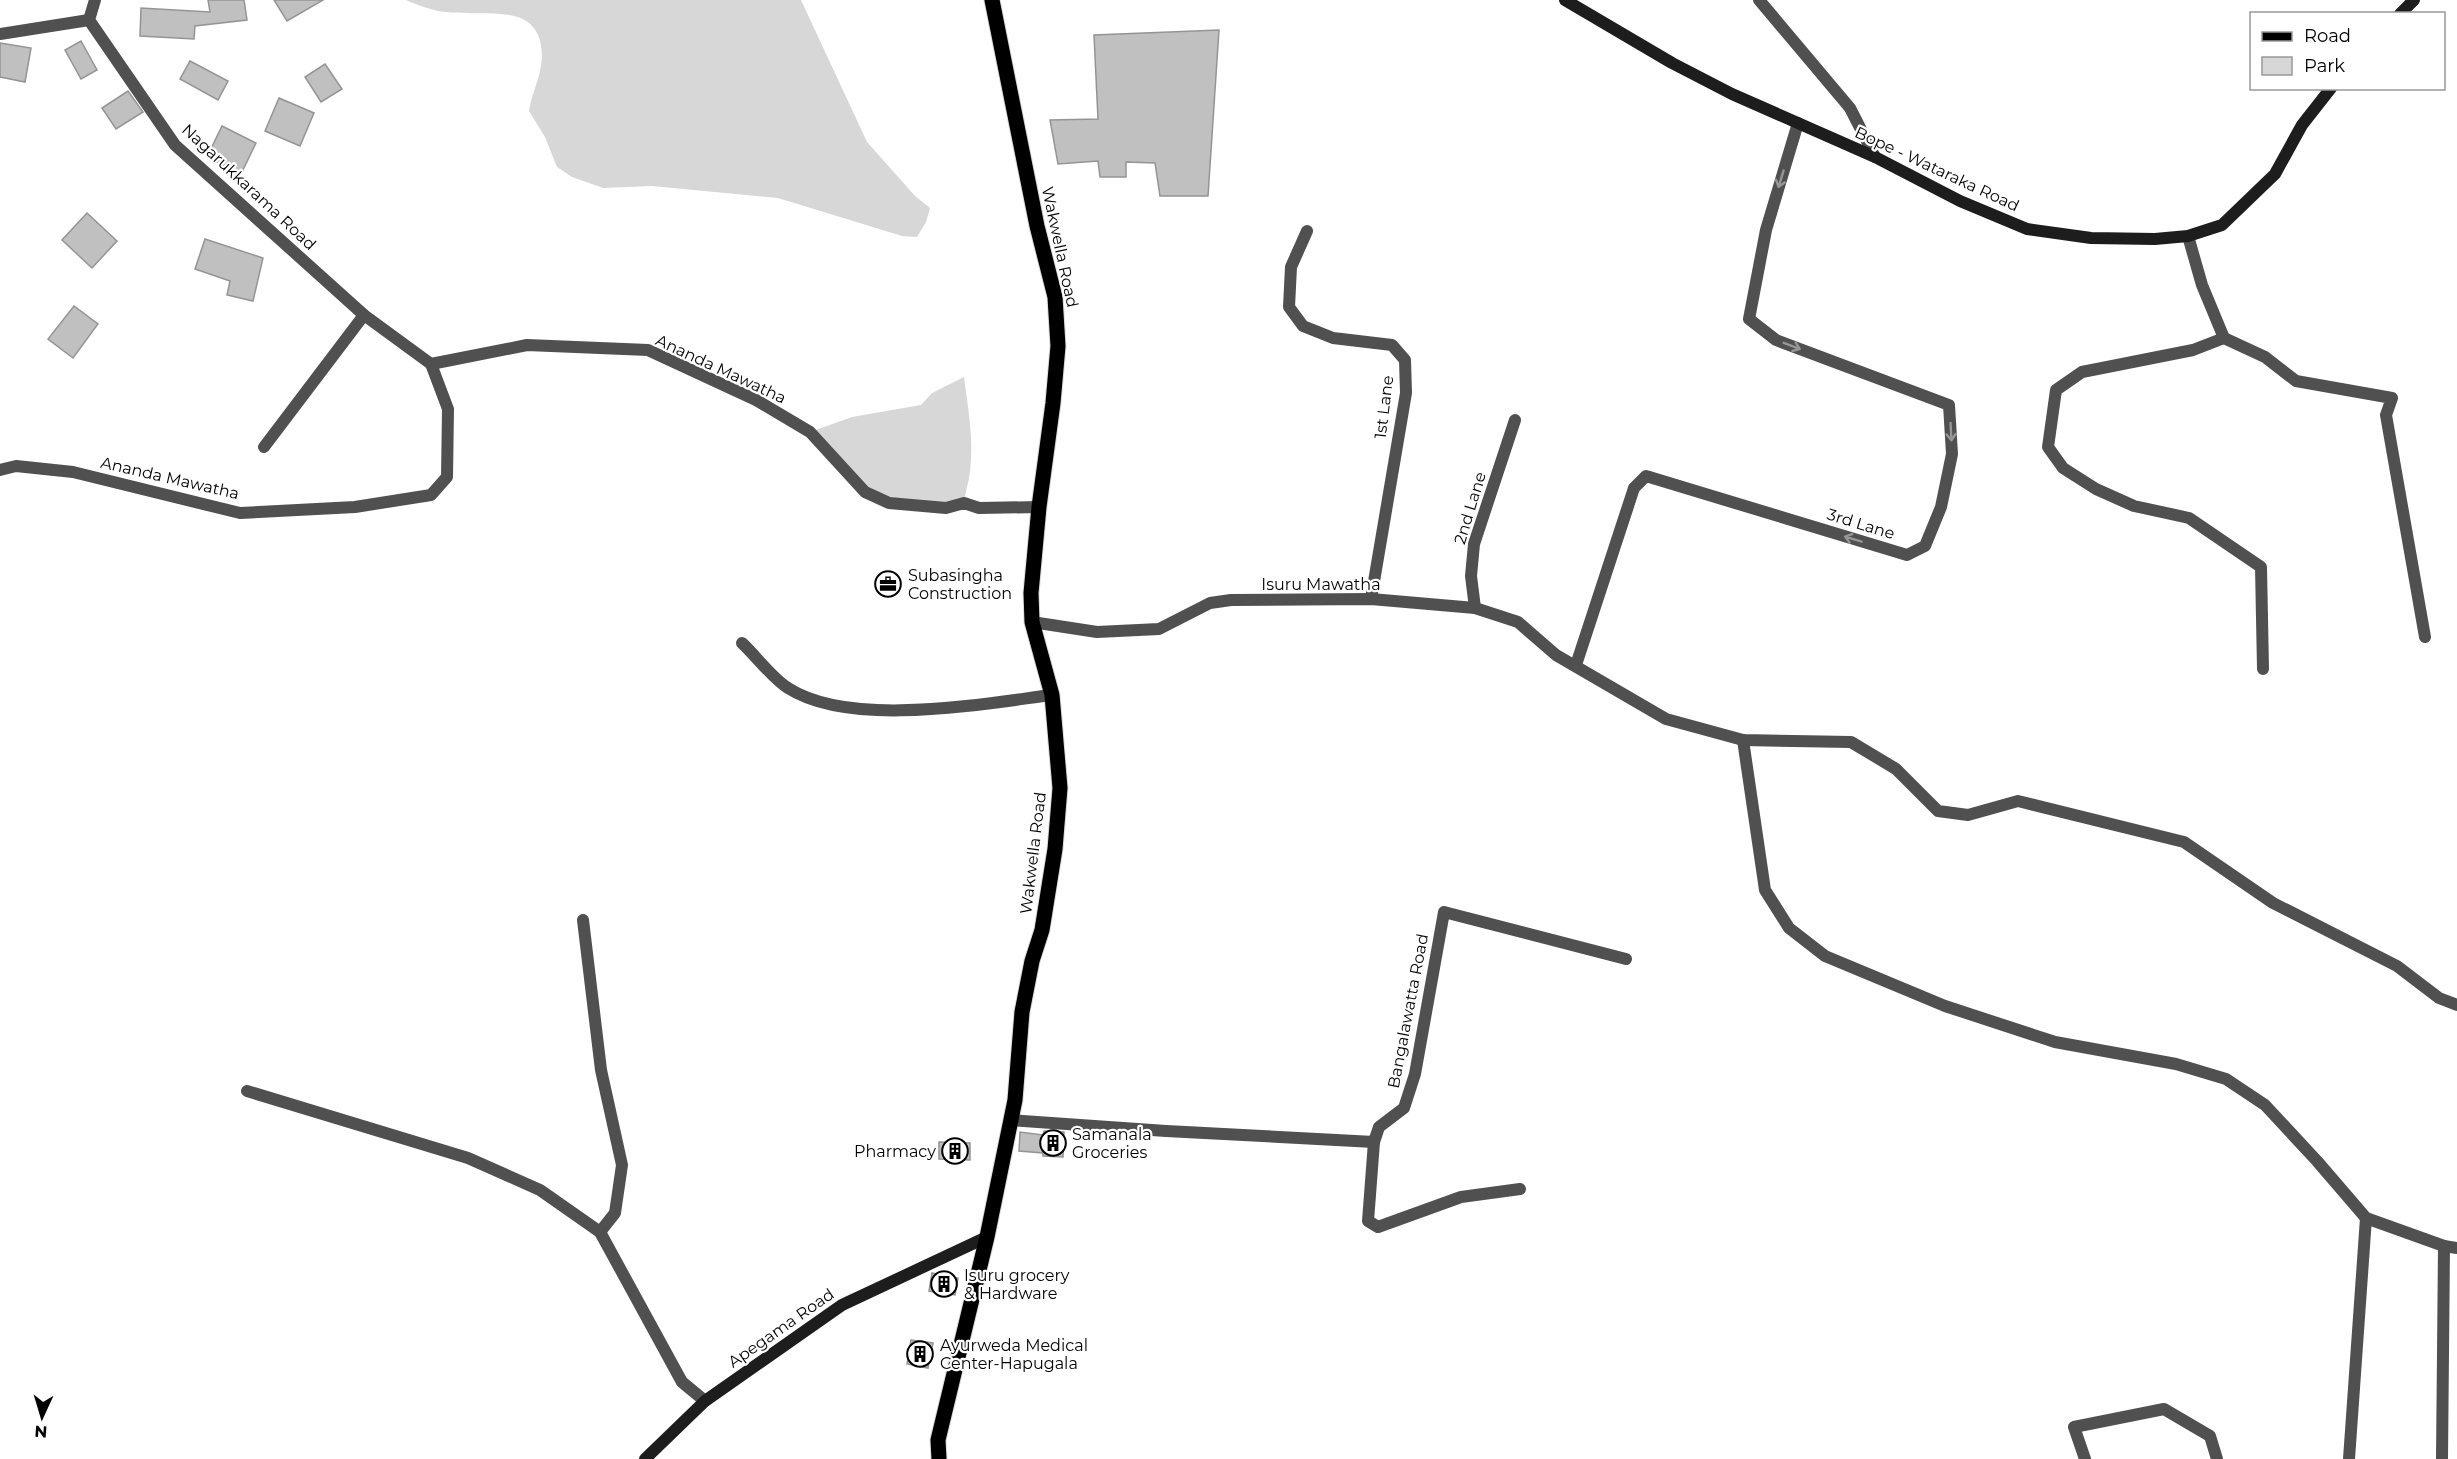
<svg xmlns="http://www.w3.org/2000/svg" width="2457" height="1459" viewBox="0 0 2457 1459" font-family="Montserrat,sans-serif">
<rect width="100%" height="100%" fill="#fff"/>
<g fill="#d7d7d7">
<path d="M406,0H801L867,142L915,196L930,208L926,222L917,237L902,236L778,198L652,186L603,188L572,177L557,167L545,137L529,111C532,91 541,78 542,57C542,0 487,17 446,12C433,11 417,5 406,0Z"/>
<path d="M964,377C968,408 974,439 970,471C969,482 965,492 964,503H889L865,492L810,432L852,417L921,405L932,393Z"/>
</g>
<g fill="#c0c0c0" stroke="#949494" stroke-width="1.5">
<path d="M208,0H244L247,20L195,26L194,39L140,36L141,8L210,12Z"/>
<path d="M274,0H323L287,21Z"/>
<path d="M1219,30L1208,196H1160L1155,163L1126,162V177H1100L1098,161L1058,164L1050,120L1098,119L1094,35Z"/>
<path d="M81,41L97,70L81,79L65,50Z"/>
<path d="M0,43L31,48L25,82L0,77Z"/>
<path d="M190,61L228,81L218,100L180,79Z"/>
<path d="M325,64L342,89L321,102L305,77Z"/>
<path d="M128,91L143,112L116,129L102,108Z"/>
<path d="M279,98L314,113L300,146L265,131Z"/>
<path d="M222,126L256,143L241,174L207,157Z"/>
<path d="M87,213L117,241L92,268L62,240Z"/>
<path d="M205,239L263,258L253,301L227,295L230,281L195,269Z"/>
<path d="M74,306L98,324L73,358L48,339Z"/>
<path d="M1044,1131L1064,1132L1063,1157L1043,1156V1153L1019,1151L1020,1132L1043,1135Z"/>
<path d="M939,1142L970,1143V1160L939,1159Z"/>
<path d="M932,1273L958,1278L955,1295L929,1291Z"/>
<path d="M911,1340L933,1343L928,1368L907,1364Z"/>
</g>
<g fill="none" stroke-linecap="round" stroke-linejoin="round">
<g stroke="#dbdbdb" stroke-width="17">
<path id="primary" d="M939,1459L938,1440L987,1237L1015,1100L1022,1012L1032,961L1042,930L1055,849L1060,788L1052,695L1032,622L1031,593L1039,507L1053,403L1058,346L1055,297L1037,226L992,0"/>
</g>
<g stroke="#505050" stroke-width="12">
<path d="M95,0L89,20L175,145L364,315L431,364"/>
<path d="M1759,0L1850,108L1875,157"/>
<path d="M0,34L89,20"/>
<path d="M1307,231L1291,267L1289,307L1303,326L1333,338L1392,345L1405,360L1406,393L1371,599"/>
<path d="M2188,236L2202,285L2224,338L2193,350L2082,372L2056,390L2048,447L2063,468L2096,489L2134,506L2189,518L2261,567L2263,669"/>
<path d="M2224,338L2265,357L2296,381L2392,398L2386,415L2425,637"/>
<path d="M264,447L364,315"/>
<path d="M0,470L16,466L73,472L240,513L355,507L431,495L447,477L448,409L431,364L527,345L648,350L756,400L810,432L865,492L889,503L946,508L964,503L979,508L1039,507"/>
<path d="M1475,608L1471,576L1474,544L1515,420"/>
<path d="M1032,622L1097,632L1159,629L1210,603L1231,600L1371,599L1475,608L1518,622L1556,655L1666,719L1743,740L1851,742L1896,769L1938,811L1968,815L2018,801L2184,842L2273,903L2397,966L2439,998L2457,1005"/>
<path d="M742,643C756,656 773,679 788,688C850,728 981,704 1052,695"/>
<path d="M1576,665L1634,488L1646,476L1907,555L1925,546L1941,507L1952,454L1949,405L1776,340L1749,319L1766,230L1798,123"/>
<path d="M1743,740L1765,890L1789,928L1825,956L1945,1006L2055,1042L2176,1064L2226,1079L2265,1105L2317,1161L2366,1218L2444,1246L2457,1248"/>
<path d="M583,920L601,1070L622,1165L615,1213L600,1232"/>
<path d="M247,1091L468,1158L540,1190L600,1232L682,1382L705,1401"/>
<path d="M1010,1120L1166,1131L1374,1142L1379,1127L1404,1108L1415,1074L1444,912L1626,959"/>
<path d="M1374,1142L1368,1221L1378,1227L1461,1197L1520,1189"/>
<path d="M2085,1459L2074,1427L2164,1409L2210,1436L2217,1459"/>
<path d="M2349,1459L2366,1218"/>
<path d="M2442,1459L2444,1246"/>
</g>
<g stroke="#1d1d1d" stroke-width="12">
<path d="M1565,0L1672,63L1732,94L1875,157L1960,201L2027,229L2091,238L2155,239L2188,236L2222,225L2275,174L2302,125L2331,88"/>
<path d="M2400,14L2414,0"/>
<path d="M645,1459L705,1401L842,1305L987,1237"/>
</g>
<use href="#primary" stroke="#000" stroke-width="15"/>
</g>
<defs><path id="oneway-shaft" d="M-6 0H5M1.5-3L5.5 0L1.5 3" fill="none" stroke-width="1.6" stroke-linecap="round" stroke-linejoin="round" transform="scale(1.5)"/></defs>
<g stroke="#969696">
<use href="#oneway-shaft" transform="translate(1781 179) rotate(107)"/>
<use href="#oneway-shaft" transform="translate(1792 346) rotate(21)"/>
<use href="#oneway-shaft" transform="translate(1951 432) rotate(87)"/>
<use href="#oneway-shaft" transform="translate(1853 539) rotate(-163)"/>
</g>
<defs>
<g id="office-ring" transform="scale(1.35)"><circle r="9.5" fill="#fff" stroke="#000" stroke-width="1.5"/><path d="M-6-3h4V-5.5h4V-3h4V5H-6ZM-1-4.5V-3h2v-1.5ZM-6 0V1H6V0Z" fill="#000"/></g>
<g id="building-ring" transform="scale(1.35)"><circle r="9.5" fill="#fff" stroke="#000" stroke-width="1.5"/><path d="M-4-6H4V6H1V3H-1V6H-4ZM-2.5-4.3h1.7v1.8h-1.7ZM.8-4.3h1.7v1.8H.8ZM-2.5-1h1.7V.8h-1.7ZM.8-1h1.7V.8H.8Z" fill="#000"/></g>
</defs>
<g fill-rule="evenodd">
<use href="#office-ring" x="888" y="584"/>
<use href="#building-ring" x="1053" y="1143"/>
<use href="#building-ring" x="955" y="1151"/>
<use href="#building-ring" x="944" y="1284"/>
<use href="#building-ring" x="920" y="1354"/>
</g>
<g text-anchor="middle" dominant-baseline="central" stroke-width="4.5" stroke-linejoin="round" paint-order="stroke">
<g font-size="16" fill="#000" stroke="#fff">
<text transform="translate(1937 169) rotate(25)">Bope - Wataraka Road</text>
<text transform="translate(249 187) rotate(43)">Nagarukkarama Road</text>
<text transform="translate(1060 247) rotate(78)">Wakwella Road</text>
<text transform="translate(721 369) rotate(25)">Ananda Mawatha</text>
<text transform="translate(1384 407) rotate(-83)">1st Lane</text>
<text transform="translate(170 478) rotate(13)">Ananda Mawatha</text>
<text transform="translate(1470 508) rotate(-73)">2nd Lane</text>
<text transform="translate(1861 524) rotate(17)">3rd Lane</text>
<text x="1321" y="584">Isuru Mawatha</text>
<text transform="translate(1033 853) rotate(-83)">Wakwella Road</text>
<text transform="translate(1408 1011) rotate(-79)">Bangalawatta Road</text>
<text transform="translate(781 1328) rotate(-35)">Apegama Road</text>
</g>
<g font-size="16" fill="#000" stroke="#fff" text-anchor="start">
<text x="908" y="575">Subasingha<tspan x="908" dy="18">Construction</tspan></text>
<text x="1072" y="1134">Samanala<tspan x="1072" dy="18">Groceries</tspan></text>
<text x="936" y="1151" text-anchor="end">Pharmacy</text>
<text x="964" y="1275">Isuru grocery<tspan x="964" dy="18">&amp; Hardware</tspan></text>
<text x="940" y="1345">Ayurweda Medical<tspan x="940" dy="18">Center-Hapugala</tspan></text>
</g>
</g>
<rect x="2250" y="12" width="195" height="78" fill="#ffffff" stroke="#999999" stroke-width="1.5"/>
<rect x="2262" y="32" width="30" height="9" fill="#000000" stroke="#999999" stroke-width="1.5"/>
<text x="2304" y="42" font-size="18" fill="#000000">Road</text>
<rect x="2262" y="57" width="30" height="18" fill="#d7d7d7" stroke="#999999" stroke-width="1.5"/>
<text x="2304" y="72" font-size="18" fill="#000000">Park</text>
<g transform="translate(42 1417) rotate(184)" stroke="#ffffff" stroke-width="4.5" paint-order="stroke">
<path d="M0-4.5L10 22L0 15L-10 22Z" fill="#000000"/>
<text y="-9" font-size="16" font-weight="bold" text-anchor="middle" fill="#000000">N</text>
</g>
</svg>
